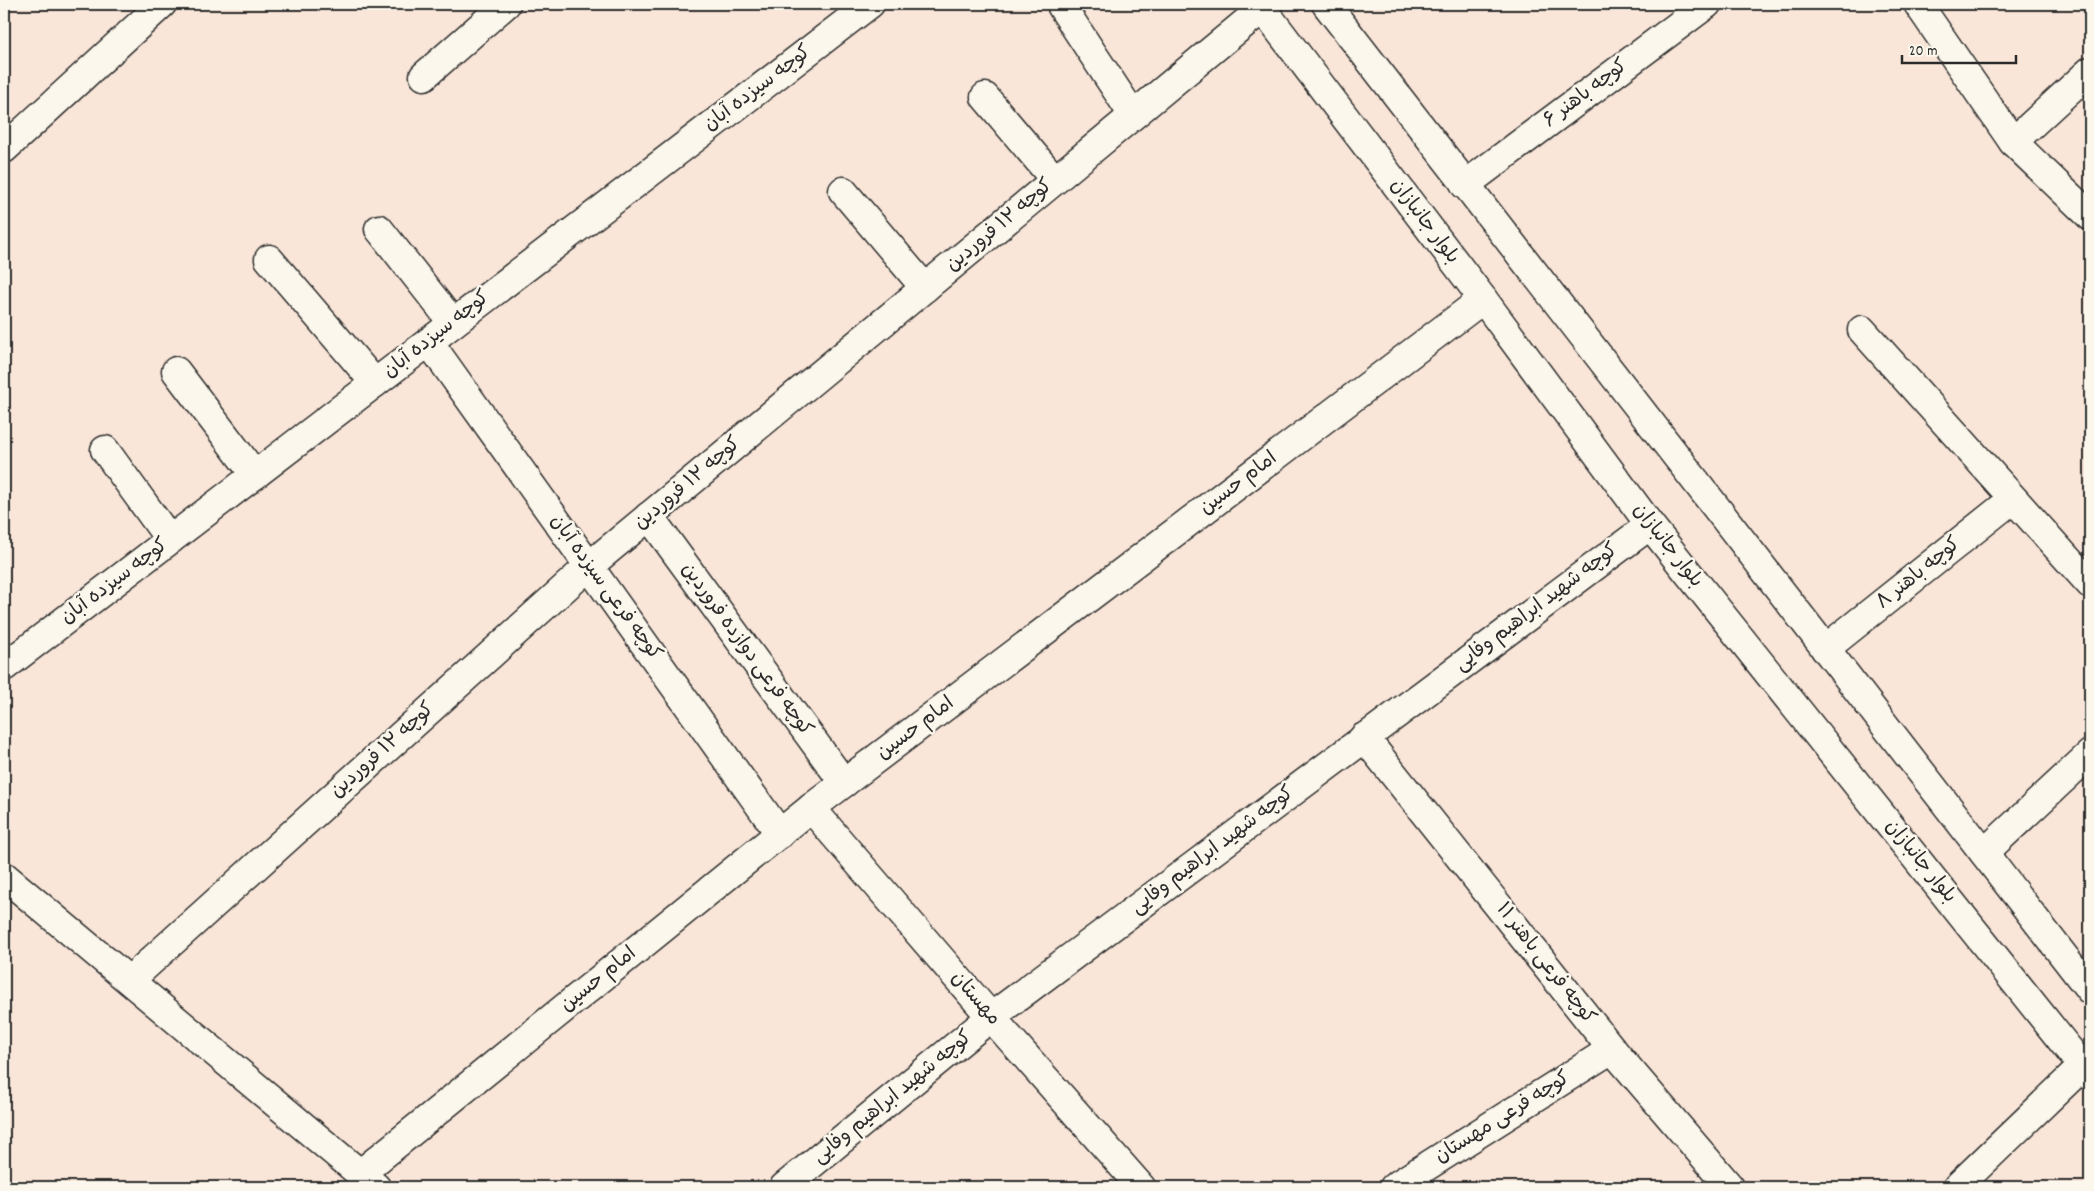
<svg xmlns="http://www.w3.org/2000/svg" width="2094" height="1191" viewBox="0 0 2094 1191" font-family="Dekko,'Playpen Sans Arabic',sans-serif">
<rect width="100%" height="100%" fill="#fae6d9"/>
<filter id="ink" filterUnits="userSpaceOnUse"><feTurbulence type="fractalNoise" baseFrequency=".02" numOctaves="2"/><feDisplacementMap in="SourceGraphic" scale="10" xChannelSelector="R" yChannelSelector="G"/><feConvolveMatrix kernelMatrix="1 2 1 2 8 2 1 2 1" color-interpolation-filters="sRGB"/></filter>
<g filter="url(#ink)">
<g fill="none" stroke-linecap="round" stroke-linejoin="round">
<g stroke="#2b2b2b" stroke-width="31">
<g id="minor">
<path d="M1918,4L2013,142L2090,216"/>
<path d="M1062,7L1133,115"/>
<path d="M424,76L506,4"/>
<path d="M985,97L1055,180"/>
<path d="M2013,142L2090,71"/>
<path d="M4,149L162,4"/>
<path d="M1465,185L1707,4"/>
<path d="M843,191L925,288"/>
<path d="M379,229L453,323"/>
<path d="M269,259L375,383"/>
<path d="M1862,330L2090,584"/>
<path d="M429,342L780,834"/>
<path d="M176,371L255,475"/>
<path d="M105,450L170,540"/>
<path d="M649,516L844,783"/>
<path d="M1825,649L2013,499"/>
<path d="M4,667L870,4"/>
<path d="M1364,737L1612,1049L1730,1187"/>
<path d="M811,808L991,1017L1141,1187"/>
<path d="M1984,853L2090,754"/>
<path d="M4,876L376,1187"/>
<path d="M130,980L589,566L1263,8"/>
<path d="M361,1173L811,808L1483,299"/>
<path d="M784,1187L991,1017L1650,525"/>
<path d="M1394,1187L1612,1049"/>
<path d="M1957,1187L2083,1066"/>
</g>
</g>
<g stroke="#2b2b2b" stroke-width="31">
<g id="major">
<path d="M1259,4L1483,299L1650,525L2090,1076"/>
<path d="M1326,4L2090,990"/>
</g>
</g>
<use href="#minor" stroke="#fbf7ec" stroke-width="28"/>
<use href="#major" stroke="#fbf7ec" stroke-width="28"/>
</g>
</g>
<g text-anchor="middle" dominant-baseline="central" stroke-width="5" stroke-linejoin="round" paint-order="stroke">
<g font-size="20" fill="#2b2b2b" stroke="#fbf7ec">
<text transform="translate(758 89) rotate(-37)">کوچه سیزده آبان</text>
<text transform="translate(1586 94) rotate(-37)">کوچه باهنر ۶</text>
<text transform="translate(1424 222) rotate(53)">بلوار جانبازان</text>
<text transform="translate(1000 226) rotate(-40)">کوچه ۱۲ فروردین</text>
<text transform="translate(437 335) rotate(-38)">کوچه سیزده آبان</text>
<text transform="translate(688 484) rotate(-40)">کوچه ۱۲ فروردین</text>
<text transform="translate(1239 484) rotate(-37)">امام حسین</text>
<text transform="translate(1667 546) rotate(52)">بلوار جانبازان</text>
<text transform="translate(1919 574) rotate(-39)">کوچه باهنر ۸</text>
<text transform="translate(115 582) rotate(-37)">کوچه سیزده آبان</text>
<text transform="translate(605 588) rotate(54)">کوچه فرعی سیزده آبان</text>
<text transform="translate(1537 608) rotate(-37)">کوچه شهید ابراهیم وفایی</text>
<text transform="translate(746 650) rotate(54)">کوچه فرعی دوازده فروردین</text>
<text transform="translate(916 729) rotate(-37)">امام حسین</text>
<text transform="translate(383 751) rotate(-42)">کوچه ۱۲ فروردین</text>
<text transform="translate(1213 851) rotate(-37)">کوچه شهید ابراهیم وفایی</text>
<text transform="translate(1920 862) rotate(51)">بلوار جانبازان</text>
<text transform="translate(1545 964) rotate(52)">کوچه فرعی باهنر ۱۱</text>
<text transform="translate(599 980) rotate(-39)">امام حسین</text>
<text transform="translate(975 999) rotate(49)">مهستان</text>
<text transform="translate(893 1098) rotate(-39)">کوچه شهید ابراهیم وفایی</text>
<text transform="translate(1503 1118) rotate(-32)">کوچه فرعی مهستان</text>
</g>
</g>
<rect width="2094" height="1191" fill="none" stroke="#fbf7ec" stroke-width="20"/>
<rect x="10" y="10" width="2074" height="1171" fill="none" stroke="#2b2b2b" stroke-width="2" filter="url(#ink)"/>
<path d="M1902 55v8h114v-8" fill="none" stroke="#2b2b2b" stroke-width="2.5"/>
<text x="1909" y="55" font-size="15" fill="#2b2b2b" stroke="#fbf7ec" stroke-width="4" paint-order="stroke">20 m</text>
</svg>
